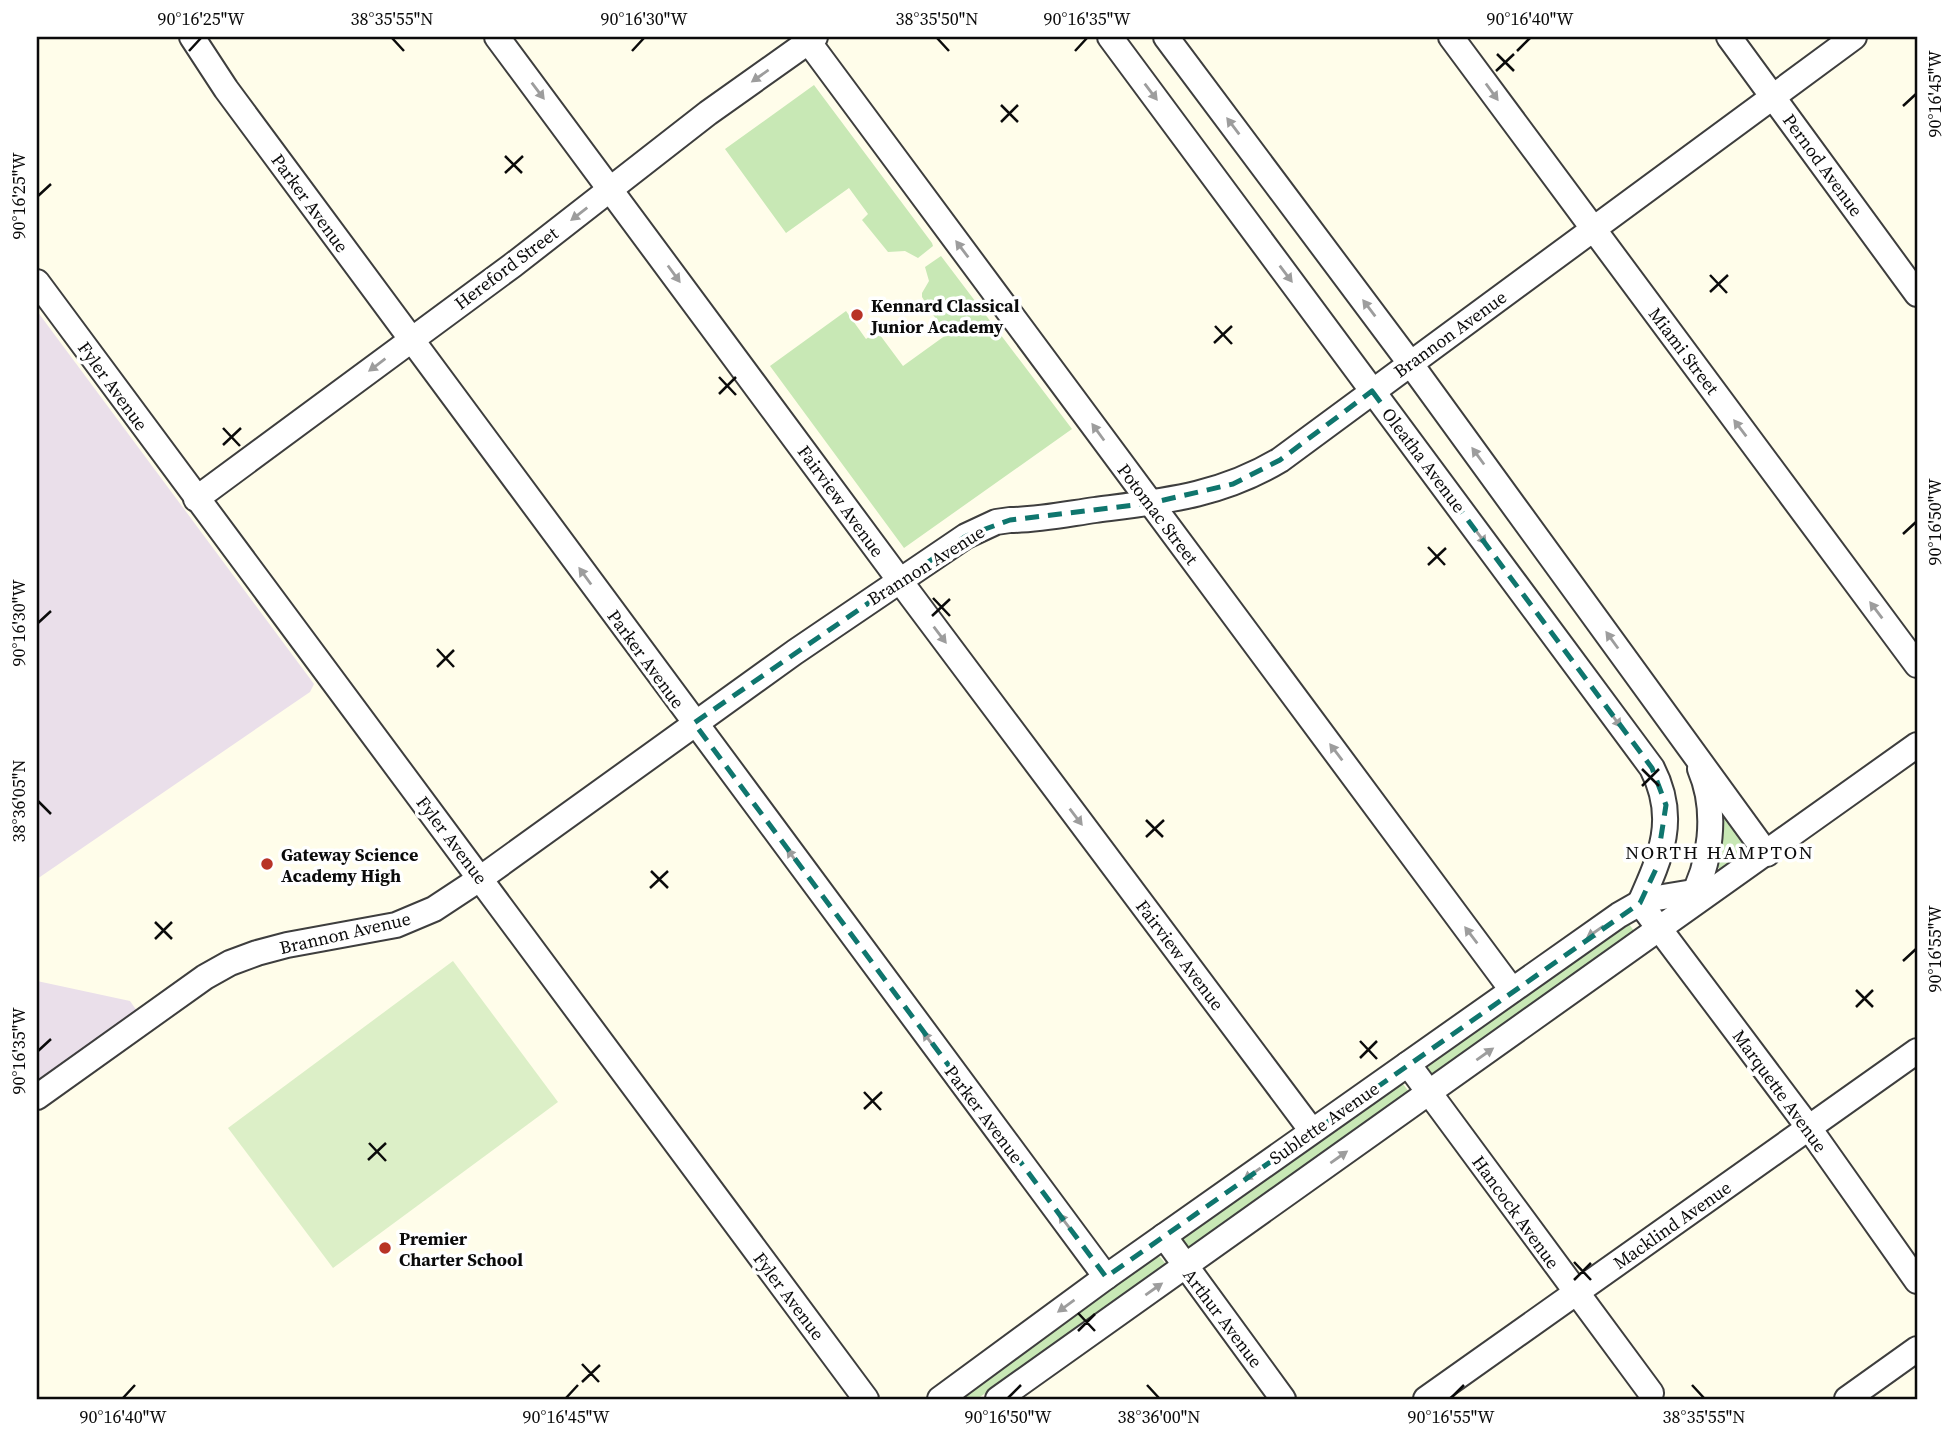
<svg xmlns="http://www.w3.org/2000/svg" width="1954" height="1436" viewBox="0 0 1954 1436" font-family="'Source Serif 4',serif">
<rect width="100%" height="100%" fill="#fffdea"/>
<g fill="#eadfea">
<path d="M37,311L314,684L310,692L37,879Z"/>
<path d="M37,981L130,1001L139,1014L37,1088Z"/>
</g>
<g fill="#c8e8b5">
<path d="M814,85L932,243L933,246L918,258L905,251L888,252L862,220L868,214L849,188L786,233L725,149Z"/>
<path d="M941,256L1072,429L904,548L770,366L846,311L866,339L877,331L903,366L946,335L922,297V293L929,281L925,267Z"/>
<path d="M1724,818L1729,819L1748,845C1747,857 1731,863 1721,870L1716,866L1720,822Z"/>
<path d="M1629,924L1634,931L1434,1075L1429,1074L1427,1069L1432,1060L1623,925Z"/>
<path d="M1403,1084L1409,1092L1191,1249L1183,1244V1239L1188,1234L1397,1086Z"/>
<path d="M1160,1257L1165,1263L1157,1273L977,1399H955L1155,1258Z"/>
</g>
<path fill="#dcefc7" d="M453,961L558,1102L333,1268L228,1128Z"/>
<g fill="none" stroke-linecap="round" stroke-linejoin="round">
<g stroke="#3e3e3e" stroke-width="28">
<g id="minor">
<path d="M192,37L226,89L1106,1277"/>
<path d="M497,37L912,597L1312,1131"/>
<path d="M805,37L1512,990"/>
<path d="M1110,37L1652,768C1678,818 1661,856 1640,903L1809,1128L1917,1281"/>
<path d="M1166,37L1410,363L1767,854"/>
<path d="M1451,37L1917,665"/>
<path d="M1729,37L1917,294"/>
<path d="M37,282L866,1399"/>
<path d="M196,499L513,265L708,113L815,37"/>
<path d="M1689,903C1711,865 1718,811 1700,769"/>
<path d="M1408,1064L1651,1393"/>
<path d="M37,1097L205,977L230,963L257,953L287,945L396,925L434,909L481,878L795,652L966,536L996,522L1010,520C1039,520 1067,514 1095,510C1164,501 1220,496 1280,460L1854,37"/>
<path d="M1164,1236L1283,1399"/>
<path d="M940,1399L1106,1277L1619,915L1640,903L1657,898L1711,889"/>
<path d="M998,1399L1917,745"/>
<path d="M1426,1399L1917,1051"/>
<path d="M1847,1399L1917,1349"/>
</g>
</g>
<use href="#minor" stroke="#fff" stroke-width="24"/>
</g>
<defs><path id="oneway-solid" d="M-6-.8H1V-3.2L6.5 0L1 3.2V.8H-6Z" transform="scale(1.75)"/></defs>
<g fill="#9d9d9d">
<use href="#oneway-solid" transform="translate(760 76) rotate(145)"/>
<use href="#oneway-solid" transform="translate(538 91) rotate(53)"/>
<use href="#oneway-solid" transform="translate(1151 92) rotate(53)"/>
<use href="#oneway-solid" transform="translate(1492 92) rotate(54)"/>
<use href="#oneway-solid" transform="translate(1233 126) rotate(-127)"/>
<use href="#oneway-solid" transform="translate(579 214) rotate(142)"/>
<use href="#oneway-solid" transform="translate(962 249) rotate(-127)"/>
<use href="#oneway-solid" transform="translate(674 274) rotate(54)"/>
<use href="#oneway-solid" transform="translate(1286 274) rotate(53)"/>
<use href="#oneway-solid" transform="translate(1369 308) rotate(-127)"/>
<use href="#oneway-solid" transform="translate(377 365) rotate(143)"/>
<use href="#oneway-solid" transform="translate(1740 428) rotate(-127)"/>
<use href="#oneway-solid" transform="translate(1098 432) rotate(-126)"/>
<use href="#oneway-solid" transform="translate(1478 456) rotate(-126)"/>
<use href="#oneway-solid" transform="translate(1480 536) rotate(53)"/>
<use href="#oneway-solid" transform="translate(585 576) rotate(-126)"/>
<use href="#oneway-solid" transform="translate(1876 610) rotate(-127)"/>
<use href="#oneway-solid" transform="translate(940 635) rotate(53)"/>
<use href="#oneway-solid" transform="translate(1612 640) rotate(-126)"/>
<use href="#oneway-solid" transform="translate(1615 719) rotate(53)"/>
<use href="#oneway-solid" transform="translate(1336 752) rotate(-127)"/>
<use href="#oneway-solid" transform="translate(1076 817) rotate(53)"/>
<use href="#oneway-solid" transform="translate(793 857) rotate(-127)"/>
<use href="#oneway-solid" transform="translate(1595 932) rotate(145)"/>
<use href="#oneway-solid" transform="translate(1471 935) rotate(-127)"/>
<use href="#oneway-solid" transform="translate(929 1040) rotate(-127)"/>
<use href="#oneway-solid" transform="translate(1485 1054) rotate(-35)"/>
<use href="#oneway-solid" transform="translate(1339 1157) rotate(-35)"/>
<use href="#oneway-solid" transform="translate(1252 1174) rotate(145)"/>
<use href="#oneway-solid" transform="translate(1065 1222) rotate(-127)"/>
<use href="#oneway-solid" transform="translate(1154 1289) rotate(-35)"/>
<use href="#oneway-solid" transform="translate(1066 1306) rotate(144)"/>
</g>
<path fill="none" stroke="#0f766e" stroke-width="5" stroke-dasharray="14 9" stroke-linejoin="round" d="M1372,391L1652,768L1666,805L1656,869L1640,903L1106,1277L694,723L966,536L1010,520L1151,503L1233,484L1280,460Z"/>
<path fill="none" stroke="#0b0b0b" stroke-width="2.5" d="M392,38L404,51M937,38L949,51M189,51L201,38M632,51L644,38M1075,51L1087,38M1517,51L1530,38M1497,54L1514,71M1496,71L1514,54M1001,105L1018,122M1903,106L1916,94M1001,122L1018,105M505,156L522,173M505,173L523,156M38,196L51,184M1710,275L1727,293M1710,292L1728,275M1215,326L1232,344M1214,343L1232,326M719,377L736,395M719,394L736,377M223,428L240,446M223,445L241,428M1903,534L1916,522M1428,547L1445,565M1428,565L1446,548M933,598L950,616M932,616L950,599M38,623L51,611M437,649L454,667M437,667L454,650M1642,769L1659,786M1642,786L1659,769M38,801L51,814M1146,820L1163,837M1146,837L1164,820M651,871L668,888M650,888L668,871M155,922L172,939M155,939L172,922M1903,961L1916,949M1856,990L1873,1007M1856,1007L1873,990M1360,1041L1377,1059M38,1051L51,1039M1360,1058L1377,1041M864,1092L881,1110M864,1109L882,1092M369,1143L386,1161M368,1160L386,1143M1574,1262L1591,1280M1574,1280L1591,1263M1078,1313L1095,1331M1078,1331L1095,1314M582,1364L599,1382M582,1382L600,1365M1147,1385L1159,1398M1692,1385L1704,1398M123,1398L135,1385M566,1398L578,1385M1008,1398L1021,1385M1451,1398L1464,1385"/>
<g fill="#b83326" stroke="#fff" stroke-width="2.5">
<circle cx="857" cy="315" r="7"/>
<circle cx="267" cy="864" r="7"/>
<circle cx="385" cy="1248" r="7"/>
</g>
<g text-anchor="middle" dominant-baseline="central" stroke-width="7" stroke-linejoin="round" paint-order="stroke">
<g font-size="18" fill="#0b0b0b" stroke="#fff">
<text transform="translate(1823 165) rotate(54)">Pernod Avenue</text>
<text transform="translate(310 203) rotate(54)">Parker Avenue</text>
<text transform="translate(506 268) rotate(-37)">Hereford Street</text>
<text transform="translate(1450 334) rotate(-36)">Brannon Avenue</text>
<text transform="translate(1684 351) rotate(53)">Miami Street</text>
<text transform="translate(113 386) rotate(54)">Fyler Avenue</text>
<text transform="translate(1424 460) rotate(53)">Oleatha Avenue</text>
<text transform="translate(841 501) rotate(54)">Fairview Avenue</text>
<text transform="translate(1158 514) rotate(53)">Potomac Street</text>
<text transform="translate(926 565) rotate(-32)">Brannon Avenue</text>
<text transform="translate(646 659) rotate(54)">Parker Avenue</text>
<text transform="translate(452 840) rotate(53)">Fyler Avenue</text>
<text transform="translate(345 933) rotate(-13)">Brannon Avenue</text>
<text transform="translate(1180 955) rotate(53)">Fairview Avenue</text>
<text transform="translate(1780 1091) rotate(54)">Marquette Avenue</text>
<text transform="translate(984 1114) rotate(53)">Parker Avenue</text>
<text transform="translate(1324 1123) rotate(-35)">Sublette Avenue</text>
<text transform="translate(1516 1212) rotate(54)">Hancock Avenue</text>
<text transform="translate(1672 1225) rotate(-35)">Macklind Avenue</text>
<text transform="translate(789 1296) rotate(53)">Fyler Avenue</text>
<text transform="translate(1223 1318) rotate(53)">Arthur Avenue</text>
</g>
<g font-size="18" font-weight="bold" fill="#0b0b0b" stroke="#fff" text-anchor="start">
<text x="871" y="305">Kennard Classical<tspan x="871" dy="21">Junior Academy</tspan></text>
<text x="281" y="854">Gateway Science<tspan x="281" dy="21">Academy High</tspan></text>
<text x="399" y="1238">Premier<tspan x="399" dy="21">Charter School</tspan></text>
</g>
<g font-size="19" letter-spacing="2" fill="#0b0b0b" stroke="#fff">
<text x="1720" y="852">NORTH HAMPTON</text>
</g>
</g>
<rect width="1954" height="1436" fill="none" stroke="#ffffff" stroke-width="77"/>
<rect x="38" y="38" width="1878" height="1360" fill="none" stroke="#0b0b0b" stroke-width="2.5"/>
<g font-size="18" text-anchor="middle" fill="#0b0b0b">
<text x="201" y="25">90°16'25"W</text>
<text x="392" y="25">38°35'55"N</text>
<text x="644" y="25">90°16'30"W</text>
<text x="937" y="25">38°35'50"N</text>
<text x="1087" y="25">90°16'35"W</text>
<text x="1530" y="25">90°16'40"W</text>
<text transform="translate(1935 94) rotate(-90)" y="6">90°16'45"W</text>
<text transform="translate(19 196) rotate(-90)" y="6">90°16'25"W</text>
<text transform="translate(1935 522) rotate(-90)" y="6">90°16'50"W</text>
<text transform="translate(19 623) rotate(-90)" y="6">90°16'30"W</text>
<text transform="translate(19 801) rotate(-90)" y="6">38°36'05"N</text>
<text transform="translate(1935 949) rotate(-90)" y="6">90°16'55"W</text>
<text transform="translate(19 1051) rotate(-90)" y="6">90°16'35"W</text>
<text x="123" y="1423">90°16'40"W</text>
<text x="566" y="1423">90°16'45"W</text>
<text x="1008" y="1423">90°16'50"W</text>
<text x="1159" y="1423">38°36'00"N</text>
<text x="1451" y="1423">90°16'55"W</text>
<text x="1704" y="1423">38°35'55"N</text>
</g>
</svg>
